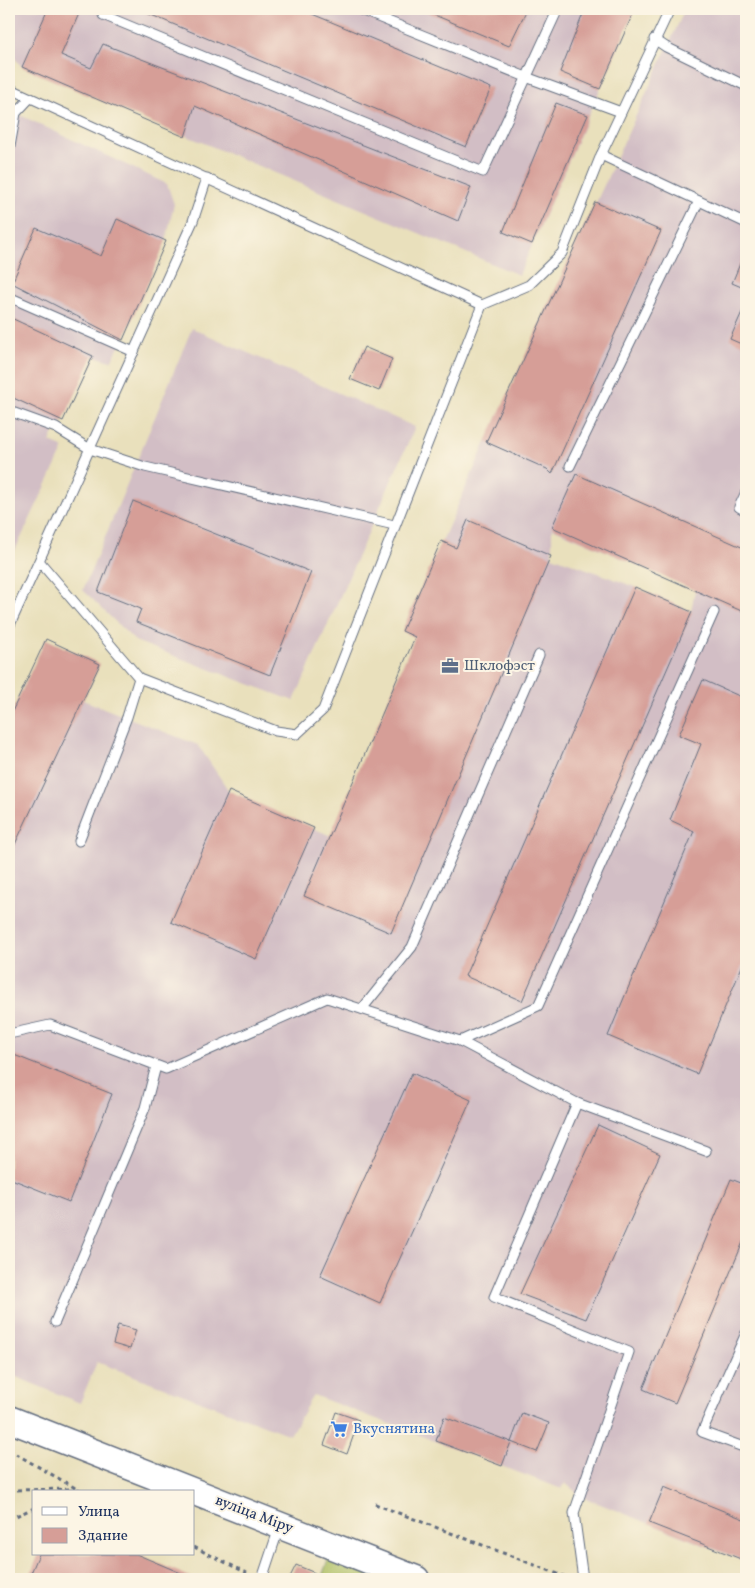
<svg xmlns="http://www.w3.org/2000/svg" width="755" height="1588" viewBox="0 0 755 1588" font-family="Vollkorn,serif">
<rect width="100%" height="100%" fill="#fcf5e5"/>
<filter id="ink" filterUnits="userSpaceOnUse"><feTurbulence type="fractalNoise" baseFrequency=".02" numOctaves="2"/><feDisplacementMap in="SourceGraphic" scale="10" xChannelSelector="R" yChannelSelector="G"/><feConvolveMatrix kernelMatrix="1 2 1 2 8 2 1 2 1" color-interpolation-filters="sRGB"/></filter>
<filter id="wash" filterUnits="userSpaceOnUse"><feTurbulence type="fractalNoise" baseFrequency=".0096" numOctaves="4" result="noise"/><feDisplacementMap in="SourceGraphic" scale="20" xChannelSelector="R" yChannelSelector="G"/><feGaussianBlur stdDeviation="1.12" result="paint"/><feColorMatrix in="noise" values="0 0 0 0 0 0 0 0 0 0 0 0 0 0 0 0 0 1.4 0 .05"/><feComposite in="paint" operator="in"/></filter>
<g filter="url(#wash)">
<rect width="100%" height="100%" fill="#e9e0bc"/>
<g fill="#d2bec5" fill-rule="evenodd">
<path d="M9,9H635L519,275L22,67L9,51Z"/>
<path d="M685,9H746V1562L595,1502L581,1496L565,1483L562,1489L313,1395L290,1435L97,1362L80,1403L9,1374V718L46,639L100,664L83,700L198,745L229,791L331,836L415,637L402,631L486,442ZM552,528L695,590L691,611L635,587L552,556Z"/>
<path d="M9,110L167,184L174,204L166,241L123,340L111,361L93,356L63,421L56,428L50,442L64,448L9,563Z"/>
<path d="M192,328L415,427L294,701L135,641L83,590Z"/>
</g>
<path fill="#acbe61" stroke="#647660" d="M333,1546L419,1579H321Z"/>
<g id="blocks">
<g fill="#d69e97">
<path d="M48,9H81L61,55L91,68L103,44L471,187L458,221L195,106L185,137L22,67Z"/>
<path d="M137,9H300L491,88L466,147Z"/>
<path d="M420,9H527L509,46Z"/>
<path d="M585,9H635L600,89L560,72Z"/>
<path d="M556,103L588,115L532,244L503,232Z"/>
<path d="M595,202L661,231L552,474L547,469L486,442Z"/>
<path d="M117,219L166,241L123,340L12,283L36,228L101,256Z"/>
<path d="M744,254L746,255V289L732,283Z"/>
<path d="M746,303V346L730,339Z"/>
<path d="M9,317L93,356L63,421L9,396Z"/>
<path d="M364,347L392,359L379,391L350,379Z"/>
<path d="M576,474L746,549V613L552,527Z"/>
<path d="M133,501L311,572L270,675L136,622L141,609L98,592Z"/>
<path d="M468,520L551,556L391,933L304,896L415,637L402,631L441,541L456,548Z"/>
<path d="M635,587L692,612L522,1001L465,976Z"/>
<path d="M46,639L100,664L9,857V718Z"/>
<path d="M703,680L746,699V957L697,1074L608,1036L694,831L670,820L701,744L679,735Z"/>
<path d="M229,791L314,828L256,959L171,922Z"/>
<path d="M9,1053L112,1094L69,1202L9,1178Z"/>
<path d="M412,1073L471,1100L380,1303L320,1276Z"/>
<path d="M598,1125L660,1154L586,1319L520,1294Z"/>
<path d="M731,1179L746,1185V1235L675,1403L643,1389Z"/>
<path d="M118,1325L136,1330L130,1349L113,1344Z"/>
<path d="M336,1412L359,1420L347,1454L324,1445Z"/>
<path d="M522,1413L549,1423L537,1452L511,1442Z"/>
<path d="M444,1417L511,1442L502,1466L436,1441Z"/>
<path d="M664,1487L746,1520V1561L649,1523Z"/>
<path d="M39,1554H136L195,1579H46L31,1573Z"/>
<path d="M296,1565L315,1573L313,1579H289Z"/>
</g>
</g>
</g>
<g filter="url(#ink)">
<use href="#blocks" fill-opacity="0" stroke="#636d7f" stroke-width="1"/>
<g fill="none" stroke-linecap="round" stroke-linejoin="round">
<g stroke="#636d7f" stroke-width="11">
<g id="lane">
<path d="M106,9L103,15L483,172L558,9"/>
<path d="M358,9L526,77L621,112"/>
<path d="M654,39L666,47L746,86"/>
<path d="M9,88L482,305L323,710L297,734L276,731L139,678L40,562"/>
<path d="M9,152L16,113L30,98"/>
<path d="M601,155L746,223"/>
<path d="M9,225V224"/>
<path d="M9,297L134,352"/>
<path d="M482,305L529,285L562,253L601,155L670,9"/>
<path d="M9,411L56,428L90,449L145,467L394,525"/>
<path d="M570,466L699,201"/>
<path d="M746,492L739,507L746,511"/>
<path d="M9,627L193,221L207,178"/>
<path d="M79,841L127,717L139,678"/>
<path d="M362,1009L412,947L539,655"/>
<path d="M9,1034L50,1025L166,1069L327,998L460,1041L538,1006L714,612"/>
<path d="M460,1041L577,1103L706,1151"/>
<path d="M577,1103L494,1297L629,1352L574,1513L583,1579"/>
<path d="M55,1322L145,1108L156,1066"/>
<path d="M746,1333L702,1432L746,1448"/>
<path d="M262,1579L279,1528"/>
</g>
</g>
<g stroke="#636d7f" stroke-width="29">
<path id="secondary" d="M9,1419L416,1579"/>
</g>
<g stroke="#636d7f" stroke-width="3" stroke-dasharray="4 4" stroke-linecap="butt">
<path d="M9,1450L77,1489"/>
<path d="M9,1490L76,1489"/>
<path d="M70,1492L77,1489L83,1492"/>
<path d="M375,1504L566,1577"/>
<path d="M9,1519L34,1508"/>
<path d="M194,1547L247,1573"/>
</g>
<use href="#lane" stroke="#fff" stroke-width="9"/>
<use href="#secondary" stroke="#fff" stroke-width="26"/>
</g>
</g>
<defs>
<g id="office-bare" transform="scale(1.35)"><path d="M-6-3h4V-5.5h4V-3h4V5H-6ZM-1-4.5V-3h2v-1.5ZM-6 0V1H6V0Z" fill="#5c6f8a" stroke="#fcf5e5" stroke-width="2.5" paint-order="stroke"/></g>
<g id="supermarket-bare" transform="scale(1.35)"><path d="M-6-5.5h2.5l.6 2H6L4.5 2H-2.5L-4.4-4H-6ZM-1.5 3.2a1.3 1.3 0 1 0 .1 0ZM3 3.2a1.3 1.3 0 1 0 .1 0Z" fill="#3f7fe0" stroke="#fcf5e5" stroke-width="2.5" paint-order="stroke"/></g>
</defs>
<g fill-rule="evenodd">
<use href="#office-bare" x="450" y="666"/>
<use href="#supermarket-bare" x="339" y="1429"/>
</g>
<g text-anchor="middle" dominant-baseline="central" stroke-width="4" stroke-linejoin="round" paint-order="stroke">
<g font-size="15" fill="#4e5e75" stroke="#fcf5e5" text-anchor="start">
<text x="464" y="666">Шклофэст</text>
</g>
<g font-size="15" fill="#366cbe" stroke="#fcf5e5" text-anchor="start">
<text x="353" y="1429">Вкуснятина</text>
</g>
<g font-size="15" fill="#1b2f5e" stroke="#fcf5e5">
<text transform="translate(254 1515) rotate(21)">вуліца Міру</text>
</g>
</g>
<rect width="755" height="1588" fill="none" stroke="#fcf5e5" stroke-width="30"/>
<rect x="32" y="1490" width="162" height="65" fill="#fcf5e5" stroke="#a2a6af"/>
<rect x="42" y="1507" width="25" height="8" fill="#ffffff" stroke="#a2a6af"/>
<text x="78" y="1516" font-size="15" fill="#1b2f5e">Улица</text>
<rect x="42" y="1528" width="25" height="15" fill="#d69e97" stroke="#a2a6af"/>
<text x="78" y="1540" font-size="15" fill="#1b2f5e">Здание</text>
</svg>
